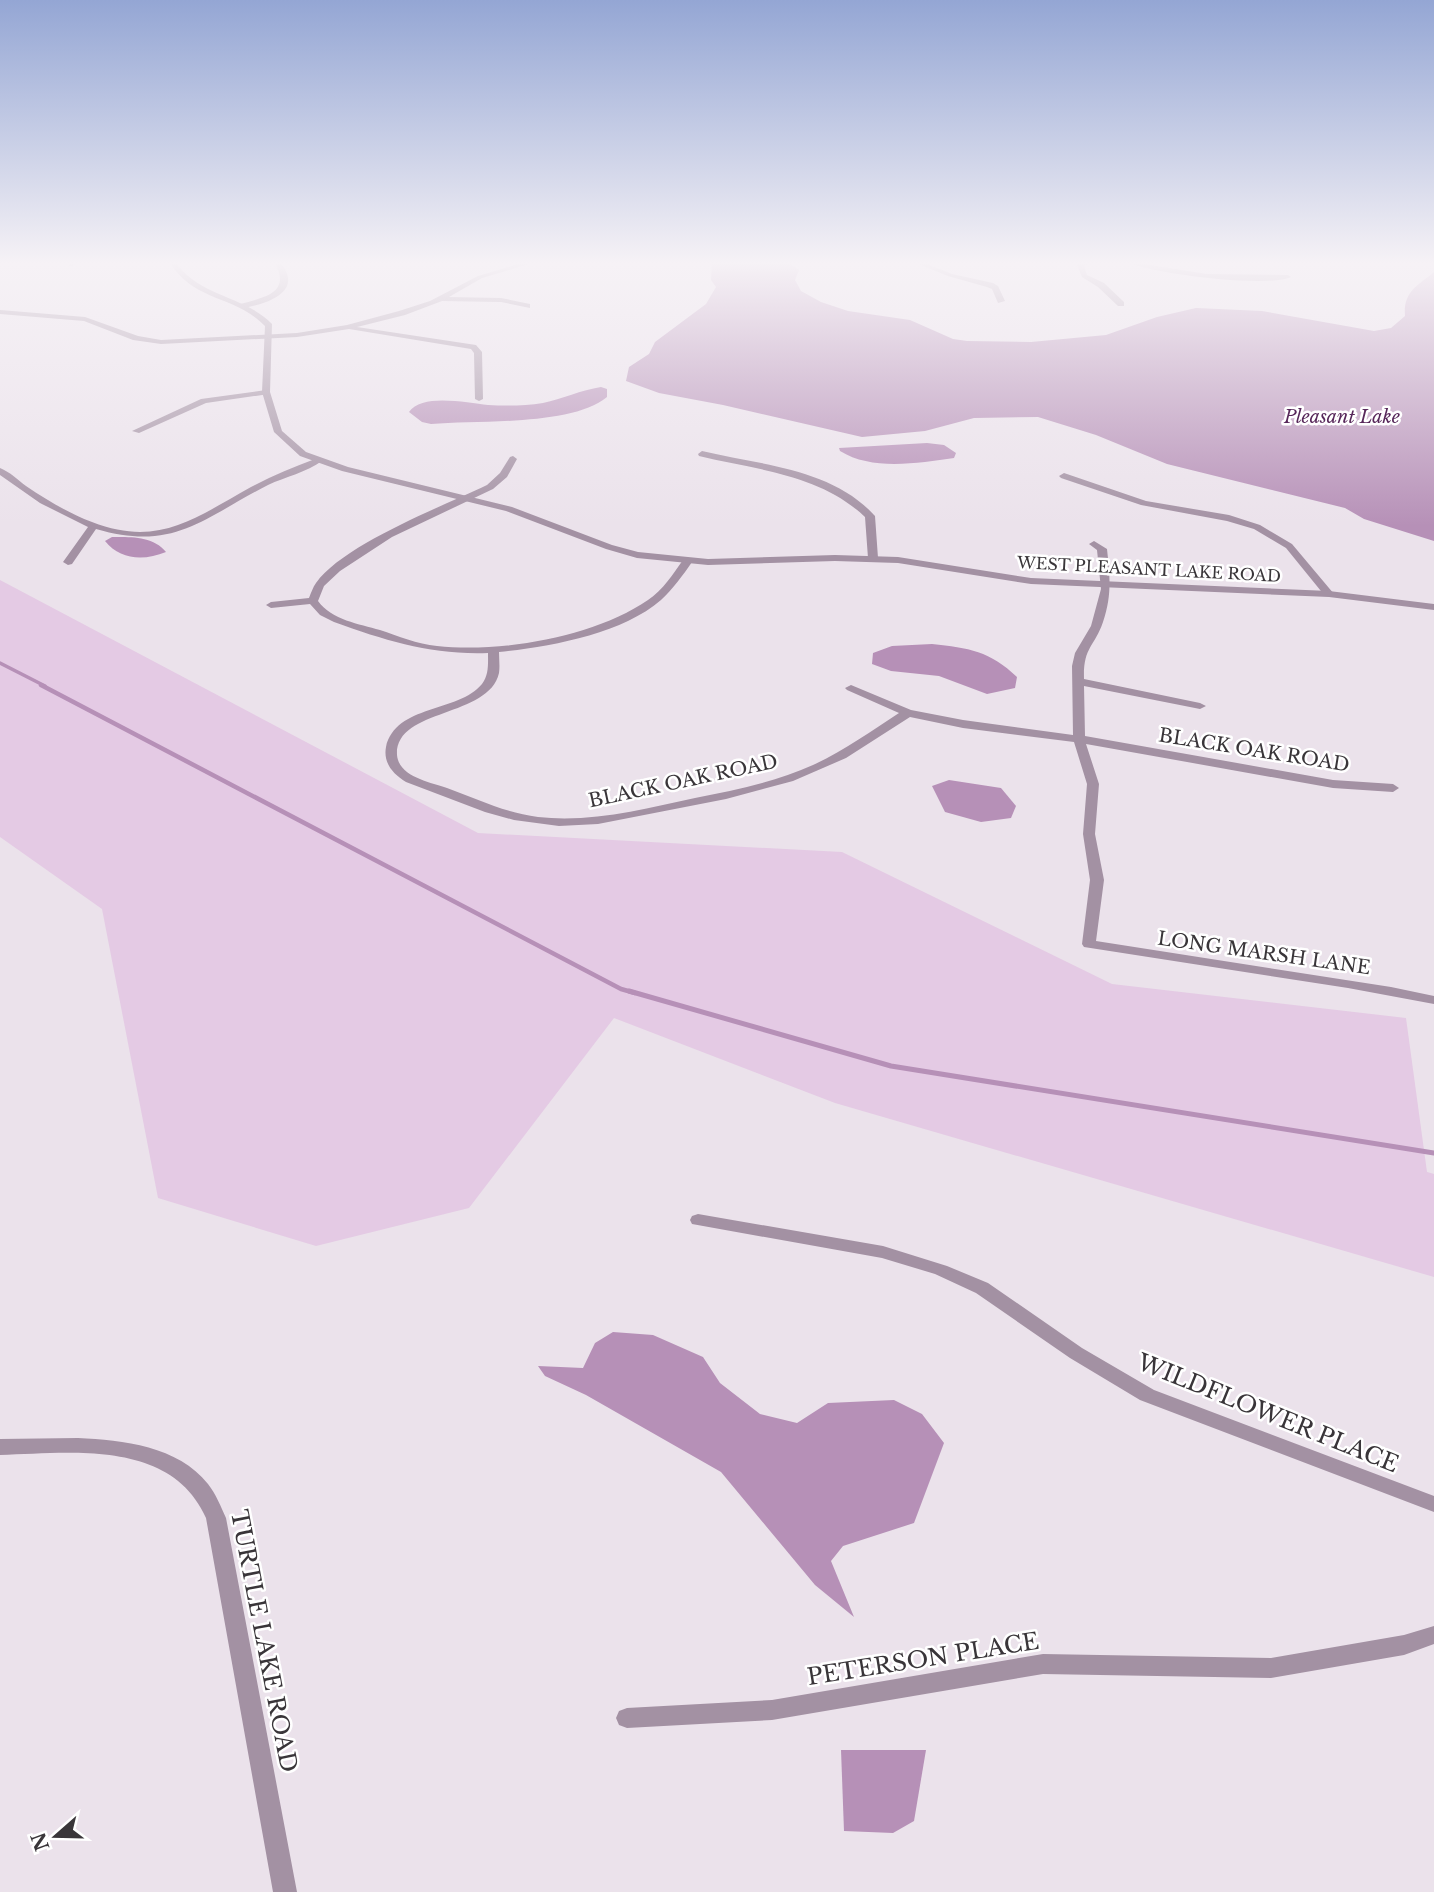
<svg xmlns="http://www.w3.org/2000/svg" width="1434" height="1892" viewBox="0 0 1434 1892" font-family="'Libre Baskerville',serif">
<rect width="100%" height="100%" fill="#ebe2eb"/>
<path fill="#e4cae4" d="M0,580L478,833L842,852L1112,984L1406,1018L1427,1172L1434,1174V1277L835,1103L614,1018L469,1208L316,1246L158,1198L102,909L0,837Z"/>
<g fill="#b690b7">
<path d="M712,261H786L799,270L795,280L801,291L821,302L848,311L910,320L953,339L967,341L1031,342L1106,335L1157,317L1196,308L1262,311L1374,331L1391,328L1405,316C1403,292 1417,286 1434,272V541L1364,519L1345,508L1167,464L1096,435L1038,417L974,418L925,431L862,437L723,405L659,393L626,381L629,367L649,354L655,342L706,304L716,287L711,280Z"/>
<path d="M601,387L607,389V397C572,426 479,420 431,424L422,422L409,412C422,393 467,403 488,405C506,406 525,406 543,403C562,399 581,390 601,387Z"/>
<path d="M927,443L944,445L956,453L954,458C918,463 872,471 840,451L839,448Z"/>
<path d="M112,537C131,537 153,536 166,552C144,561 120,560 105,541Z"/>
<path d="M932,644C969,648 990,651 1017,677L1015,688L987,694L939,676L891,671L872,664L873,653L892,646Z"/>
<path d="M949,780L1001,788L1016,806L1011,818L981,822L945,812L932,786Z"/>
<path d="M613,1332L653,1335L703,1357L720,1383L760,1414L797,1423L828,1403L894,1400L922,1414L944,1443L914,1523L843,1546L831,1561L854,1617L815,1585L721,1472L586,1395L545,1376L538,1366L583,1368L595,1343Z"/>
<path d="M841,1750H926L914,1821L893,1833L844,1831Z"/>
</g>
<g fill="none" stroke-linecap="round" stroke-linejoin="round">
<path stroke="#b690b7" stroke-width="3.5" d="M0,663L45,686"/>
<path stroke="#b690b7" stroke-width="4.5" d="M41,685L621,989L635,993"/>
<path stroke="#b690b7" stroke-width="5" d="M629,991L891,1066L1434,1153"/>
<g fill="#a391a3" fill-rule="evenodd">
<path d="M69,261H75L73,266H69Z"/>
<path d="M274,261H280C284,268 289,274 288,282C286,299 254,307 240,308V304C266,297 292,293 274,261Z"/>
<path d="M528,261H539L482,278L449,297L501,298L530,304V308L501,302L442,301L405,315L357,327L476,345L482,352L483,399L479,401L475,399L474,353L471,349L349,329L297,337L161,344L133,340L84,321L0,314V310L85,317L138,336L161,340L297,333L347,325L399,311L430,301L478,276Z"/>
<path d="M911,261H920L952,274L993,283L998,286L1005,301L998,303L992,289L987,287L948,276Z"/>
<path d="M1083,261H1092L1084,266L1087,275L1104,283L1124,302V306H1118L1098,287L1082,277L1077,265Z"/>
<path d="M1125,261L1207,274L1288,275L1291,277C1267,288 1150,274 1125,261Z"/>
<path d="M266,390H269V394L206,403L139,433L132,431L201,399Z"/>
<path d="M702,451C760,465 832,468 875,516L878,558L873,561L868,558L865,517C820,474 757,470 699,456L698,454Z"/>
<path d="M513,456L517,459L507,477L493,489L392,537L340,571L324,586L318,601C332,620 359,624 380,630C398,636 417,644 437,646C501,653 594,637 648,600C663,590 673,574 683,560L692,562C683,575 673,589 661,600C622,634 549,647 499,652C499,659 500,666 499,673C489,718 395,708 397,755C399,777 430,782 447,788C477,799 506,813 538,817C591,823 644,809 695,798C735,790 775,782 813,765C844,751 871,731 899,713L847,690L845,688L851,685L911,710L963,720L1073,735L1072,666L1075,653L1091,626L1101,589L1097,550L1089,544L1094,541L1107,549C1110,577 1112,595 1103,622C1094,648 1083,647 1084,679L1200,703L1206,706L1200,709L1084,686L1085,736L1333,780L1393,784L1399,788L1393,792L1333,788L1086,744L1099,784L1095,834L1104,880L1096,941L1391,987L1434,996V1004L1348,988L1084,947L1082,944L1090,880L1083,834L1087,784L1074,742L963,728L910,717L846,758L793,781L726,799L598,824L559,826L514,820L485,812L406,782C393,774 383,763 386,747C396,704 458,713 482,684C489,675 488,664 488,653C431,655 387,641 334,622L320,615L310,604L271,608L266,605L271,602L309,598C311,593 313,587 316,583C344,544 441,507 487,485L500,473L510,457Z"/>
<path d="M315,459L322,461C307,472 285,477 268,485C203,518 175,552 96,529L72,564L68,565L63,562L88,527L40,503L0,475V468C10,472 18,480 26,486C47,500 68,513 92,522C159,548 195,518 251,487C272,476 293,467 315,459Z"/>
<path d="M1064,473L1146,501L1229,515L1260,525L1292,544L1334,594L1333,596H1325L1286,548L1254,529L1227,521L1141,505L1061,478L1059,476Z"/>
<path d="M698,1214L883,1246L947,1266L988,1283L1082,1348L1154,1390L1434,1496V1512L1140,1400L1070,1358L976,1293L935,1274L882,1258L692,1224L690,1220L692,1216Z"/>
<path d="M1434,1626V1644L1404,1655L1271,1678L1043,1674L772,1720L627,1728L619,1725L616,1718L619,1711L627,1708L772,1700L1043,1654L1271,1658L1404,1635Z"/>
</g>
<g fill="#a391a3" fill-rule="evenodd">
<path d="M169,261H175C198,297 244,295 272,324L270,392L282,431L306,452L348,467L512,507L612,545L638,552L708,559L835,555L898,557L1031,578L1329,591L1434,604V610L1329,597L1031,584L898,563L835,561L708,565L637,558L606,549L506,511L342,471L300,456L274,432L262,392L265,326C234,294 194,303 169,261Z"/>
<path d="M78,1438C123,1440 178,1446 208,1484C216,1494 221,1507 226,1518L297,1892H273L206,1518C171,1439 71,1453 0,1455V1439Z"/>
</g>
</g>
<linearGradient id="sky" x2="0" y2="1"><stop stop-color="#94a6d4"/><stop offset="0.5" stop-color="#f6f2f6"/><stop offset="1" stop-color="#f6f2f6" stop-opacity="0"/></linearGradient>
<rect width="1434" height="526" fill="url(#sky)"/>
<g text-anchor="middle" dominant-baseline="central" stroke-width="5" stroke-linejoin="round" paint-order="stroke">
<g font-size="16" fill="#393539" stroke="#fff">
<text transform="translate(1149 569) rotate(3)">WEST PLEASANT LAKE ROAD</text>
</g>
<g font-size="18" font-style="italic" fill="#57275a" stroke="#fff">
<text x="1342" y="417">Pleasant Lake</text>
</g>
<g font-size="19" fill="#393539" stroke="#fff">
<text transform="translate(1254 750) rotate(9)">BLACK OAK ROAD</text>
<text transform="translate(683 781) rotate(-12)">BLACK OAK ROAD</text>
<text transform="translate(1264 953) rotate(8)">LONG MARSH LANE</text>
</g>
<g font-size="23" fill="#393539" stroke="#fff">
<text transform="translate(1268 1413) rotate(22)">WILDFLOWER PLACE</text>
<text transform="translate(264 1641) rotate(79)">TURTLE LAKE ROAD</text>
<text transform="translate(923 1659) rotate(-9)">PETERSON PLACE</text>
</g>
</g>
<g transform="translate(56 1836) rotate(250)" stroke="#ffffff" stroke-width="5" paint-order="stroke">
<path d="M0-5L12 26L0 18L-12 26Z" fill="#393539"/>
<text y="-10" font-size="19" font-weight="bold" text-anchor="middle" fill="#393539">N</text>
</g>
</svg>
